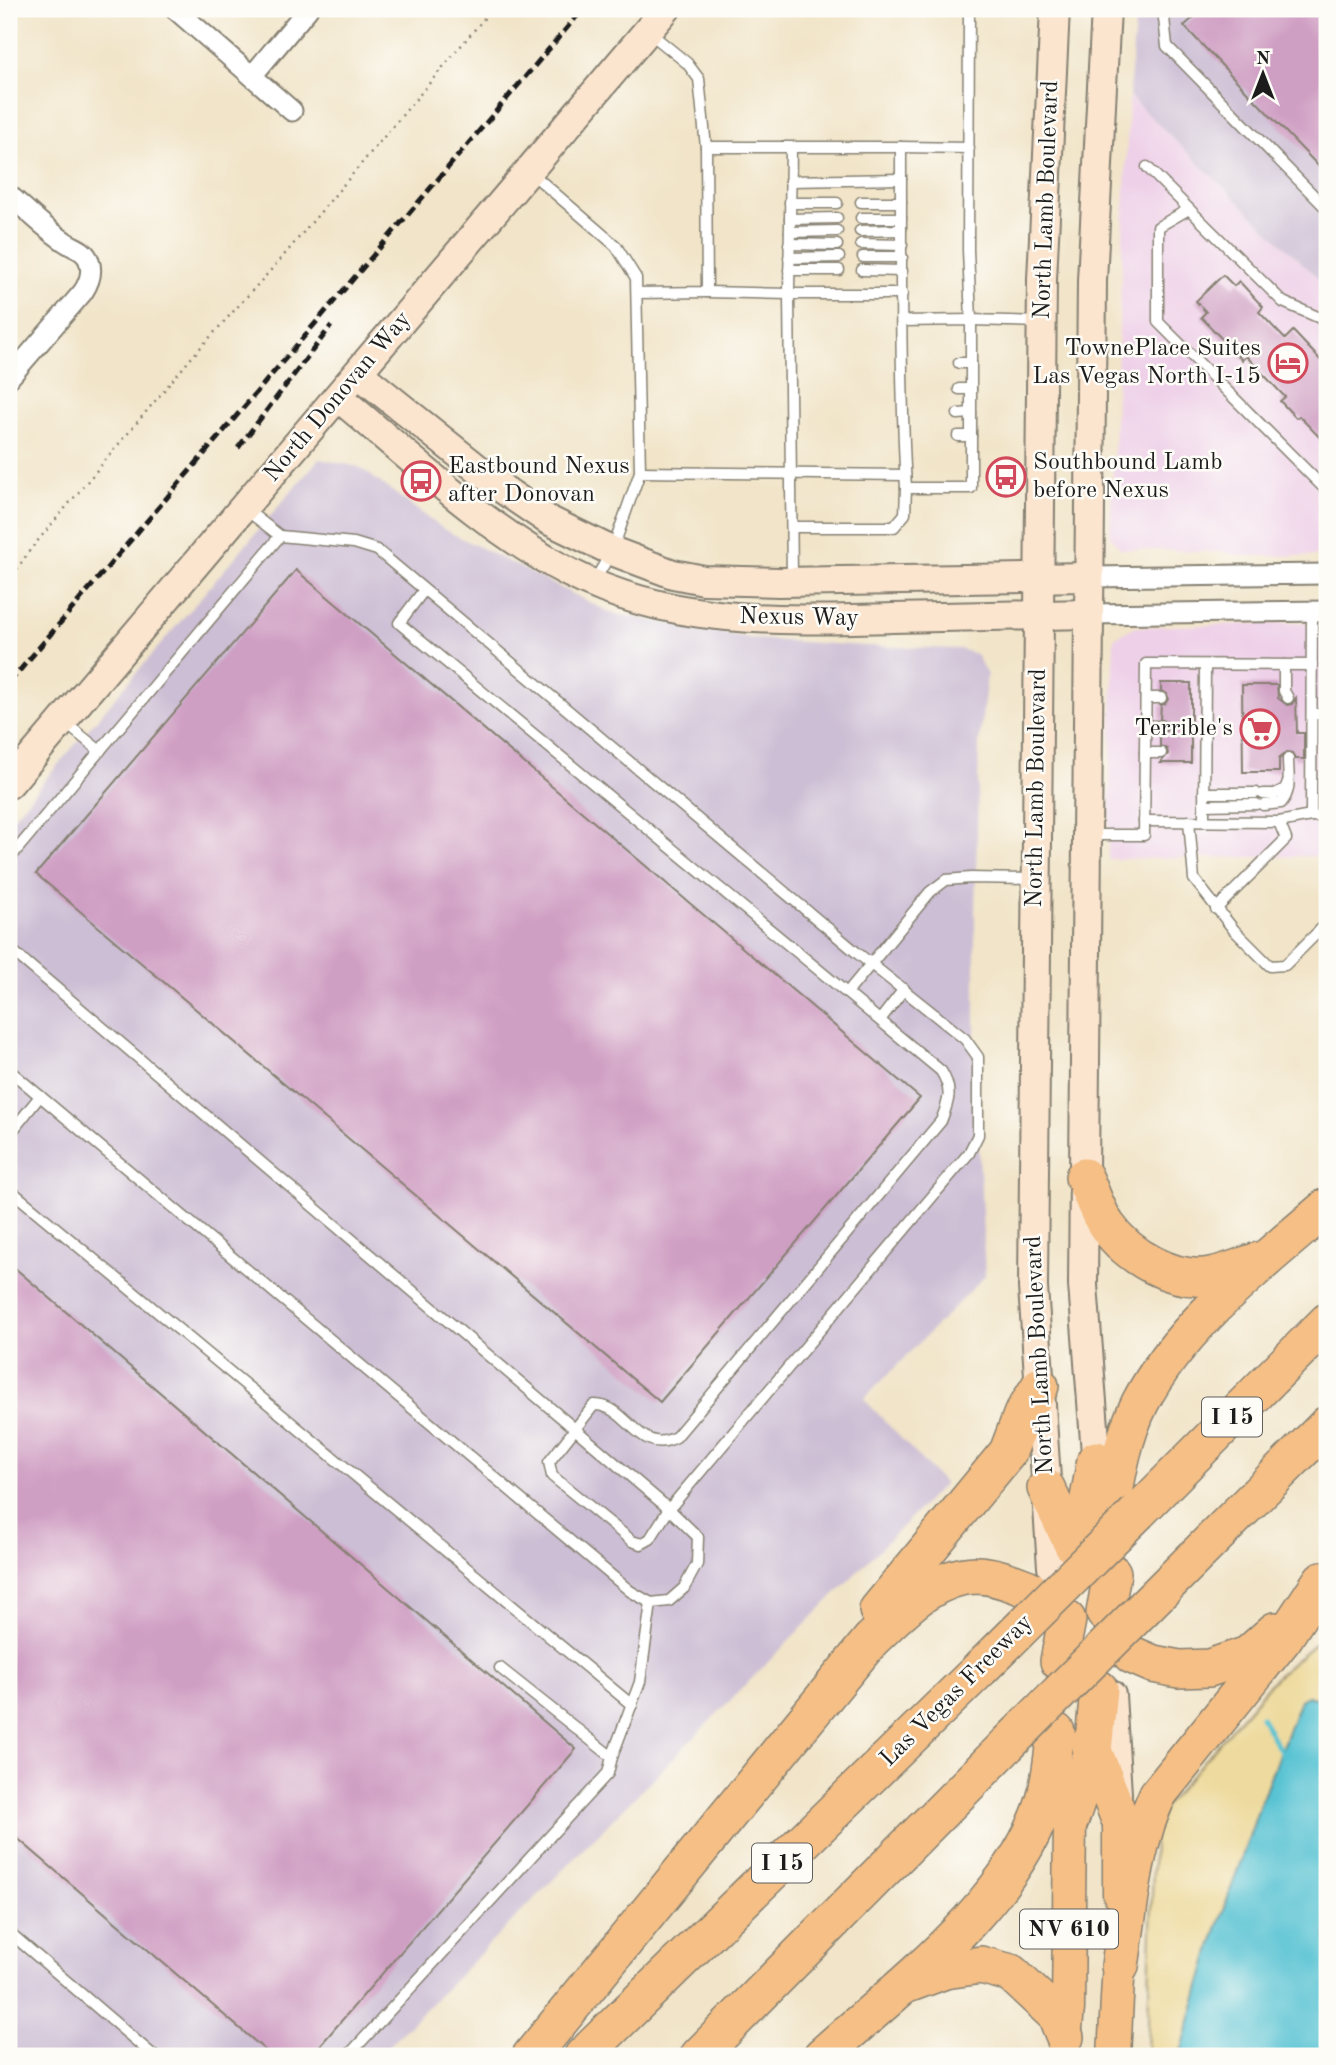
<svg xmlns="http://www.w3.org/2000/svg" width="1336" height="2065" viewBox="0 0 1336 2065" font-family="'Old Standard TT',serif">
<rect width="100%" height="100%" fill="#fdfcf7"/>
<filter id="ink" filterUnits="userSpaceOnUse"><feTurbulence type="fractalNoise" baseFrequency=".0143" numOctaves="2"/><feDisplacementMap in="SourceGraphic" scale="14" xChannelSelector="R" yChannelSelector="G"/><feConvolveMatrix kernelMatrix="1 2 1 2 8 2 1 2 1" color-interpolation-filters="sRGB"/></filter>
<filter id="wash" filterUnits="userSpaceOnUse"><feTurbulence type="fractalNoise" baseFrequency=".00686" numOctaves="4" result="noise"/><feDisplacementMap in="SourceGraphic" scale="28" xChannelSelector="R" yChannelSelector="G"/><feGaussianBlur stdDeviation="1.57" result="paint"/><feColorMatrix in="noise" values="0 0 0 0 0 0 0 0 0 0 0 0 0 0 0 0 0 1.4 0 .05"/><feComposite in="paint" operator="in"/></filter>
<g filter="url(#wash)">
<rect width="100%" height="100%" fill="#f1e4c8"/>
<g fill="#eed0e8">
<path d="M1129,96L1327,287V556H1240L1222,552L1121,549L1110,536Z"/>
<path d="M1327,622V856L1108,859L1114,638L1134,627Z"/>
</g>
<g fill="#ccbed4">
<path d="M1136,9H1327V287L1129,96Z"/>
<path d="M319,459L359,467L445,530L611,613L755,639L864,646L960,649L976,654L987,675L979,744L975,912V1063L985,1276L864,1399L944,1484L379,2056H9V822Z"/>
</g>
<path fill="#eeda9e" stroke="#857b5d" stroke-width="2" d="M1327,1633V2056H1147L1154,1837L1165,1806L1276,1677Z"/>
<path fill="#58c3d3" stroke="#3a7078" stroke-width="2" d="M1307,1696L1327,1701V2056H1180L1212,1944L1262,1799L1300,1700Z"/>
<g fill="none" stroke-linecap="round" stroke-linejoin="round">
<path stroke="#58c3d3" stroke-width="5" d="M1261,1717L1284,1757"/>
</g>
<g id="blocks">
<g fill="#cf9ec3">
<path d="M1203,9H1327V175L1184,26Z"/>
<path d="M1223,275L1234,286L1239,281L1263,307L1259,312L1285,339L1293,331L1327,367V445L1299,416L1296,418L1280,401L1285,397L1246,356L1242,360L1201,317L1206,312L1196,301Z"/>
<path d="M296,570L920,1098L660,1402L36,874Z"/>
<path d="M1161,683H1191V763H1160L1168,754L1167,749L1160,746V733L1165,732L1168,727L1167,722L1160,719L1161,705L1165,704L1168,699L1167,694L1161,691Z"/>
<path d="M1242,685H1277L1278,698L1287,705L1292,704L1296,698L1297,733H1304V759H1295L1292,753L1287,752L1279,759V772H1243Z"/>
<path d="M9,1263L576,1749L311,2056H272L9,1831Z"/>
</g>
</g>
</g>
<g filter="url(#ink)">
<use href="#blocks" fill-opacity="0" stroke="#868072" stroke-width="2"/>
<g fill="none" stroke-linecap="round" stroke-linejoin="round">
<path stroke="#c6bca6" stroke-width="37" stroke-dasharray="37 18" stroke-linecap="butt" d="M1059,1661L1078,1709"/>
<g stroke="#868072" stroke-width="13">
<g id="lane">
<path d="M969,9L968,250L971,320L1040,322"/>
<path d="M1163,9L1167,46L1327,209"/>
<path d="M650,33L687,63L699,79L706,147H901C901,261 900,375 906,488H971V320L903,321"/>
<path d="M901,147L969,148"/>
<path d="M1147,167L1189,209"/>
<path d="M529,171L616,246L636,278L640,472L612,551L595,580"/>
<path d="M790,181L901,179"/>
<path d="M861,202H901"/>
<path d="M790,203H837"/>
<path d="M861,218H901"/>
<path d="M790,219L837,218"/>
<path d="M860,231L901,230"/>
<path d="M790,232L837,231"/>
<path d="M789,244L837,245"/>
<path d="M861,244L902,245"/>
<path d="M863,257H902"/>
<path d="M789,258L839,257"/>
<path d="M789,270H839"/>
<path d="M862,270L902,271"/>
<path d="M707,292L789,294L791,149"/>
<path d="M637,293L707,292L706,147"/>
<path d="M1327,326L1320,318L1283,302L1189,209L1158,227V322L1327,491"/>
<path d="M959,363H971"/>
<path d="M959,389H971"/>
<path d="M958,414L971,413"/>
<path d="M958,436H971"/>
<path d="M640,472L905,475"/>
<path d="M244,508L280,536"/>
<path d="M792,527H894L905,514L906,488"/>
<path d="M792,578L789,294H902"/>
<path d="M1312,611L1311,816L1327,817"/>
<path d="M1284,665V691L1288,698"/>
<path d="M1146,698H1161"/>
<path d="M1312,714H1327"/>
<path d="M63,721L100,751"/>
<path d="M1146,726H1161"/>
<path d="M1145,753H1161"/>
<path d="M1204,793H1256"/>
<path d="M1263,794H1275L1285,789L1288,782"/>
<path d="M1204,805L1256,804"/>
<path d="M1263,805L1281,803C1292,791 1288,775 1288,759"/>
<path d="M1204,820L1205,665"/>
<path d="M1144,821L1279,822L1311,816"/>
<path d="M1189,821L1194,879L1234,930L1270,966L1285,965L1327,923"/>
<path d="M1089,835H1144L1146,664L1312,665"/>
<path d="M9,859L280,536L354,543L377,550L856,952L965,1039L978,1057V1135L969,1153L669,1509L650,1539L641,1544L632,1541L552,1476L549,1462L594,1405C628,1404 638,1457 676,1437L941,1121C949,1101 953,1090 941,1071L399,623L424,590"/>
<path d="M1216,909L1286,839L1279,822"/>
<path d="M9,948L669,1509L698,1537L697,1564L684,1588L669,1601L651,1603L630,1591L9,1070"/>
<path d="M847,993L930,892L946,880L971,878L1033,879"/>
<path d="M880,1020L904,989"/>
<path d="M9,1135L40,1096"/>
<path d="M9,1189L632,1705"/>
<path d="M612,1757L640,1682L651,1603"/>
<path d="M9,1932L154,2056"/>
<path d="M348,2056L608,1773L612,1757L500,1668"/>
</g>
</g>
<g stroke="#868072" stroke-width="23">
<g id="street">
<path d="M175,9L292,111"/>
<path d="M252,76L308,9"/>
<path d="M9,195C27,210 44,228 64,241C73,248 85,249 89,261C93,272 89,283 83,292L9,378"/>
<path d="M1089,577L1327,574"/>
<path d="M1089,614L1327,611"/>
</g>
</g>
<g stroke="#868072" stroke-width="32">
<g id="secondary">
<path d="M358,373L504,490L548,520L612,551L673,574L704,580L779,582L1089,577"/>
<path d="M338,397C412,458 484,528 570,573C670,625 783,621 892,618C958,617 1023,615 1089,614"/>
<path d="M9,784L666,9"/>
<path d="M1098,1479L1083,1285L1092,281L1106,9"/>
<path d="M1052,1567L1033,1287L1042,279L1055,9"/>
<path d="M1111,1695L1117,1794"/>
</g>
</g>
<g stroke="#868072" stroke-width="35">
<g id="primary">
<path d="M1119,1817V1894"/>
<path d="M1063,2056L1068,2009L1070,1820"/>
<path d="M1114,2056L1120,1942"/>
</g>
</g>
<g stroke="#868072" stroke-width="40">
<g id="highway">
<path d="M1084,1177C1091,1192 1097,1212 1107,1226C1128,1256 1173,1283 1211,1276C1227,1273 1243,1266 1258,1261"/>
<path d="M1046,1488L1073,1545"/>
<path d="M1112,1506C1117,1472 1124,1435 1140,1403C1180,1325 1262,1263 1327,1207"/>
<path d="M1138,1512L1327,1322"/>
<path d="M1082,1536L1096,1460"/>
<path d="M1145,1607L1327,1425"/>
<path d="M878,1610L1008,1452L1022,1415L1040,1386"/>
<path d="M1105,1613L1112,1573"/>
<path d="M1132,1655L1153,1664L1179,1669L1209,1668L1248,1655L1275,1631"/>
<path d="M1059,1661L1067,1620"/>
<path d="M1090,1743L1119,1817"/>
<path d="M1070,1820L1093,1751L1099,1689"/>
<path d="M1120,1966C1129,1909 1133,1846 1158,1794L1283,1639L1322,1580"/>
<path d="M910,1983L945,1970L981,1965L1011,1973L1056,2015L1065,2037"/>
<path d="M531,2056L871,1640C900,1613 932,1576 976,1575C994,1575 1013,1583 1029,1589"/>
<path d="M583,2056L980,1669"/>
<path d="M699,2056L1007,1745"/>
<path d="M822,2056C898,1988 1015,1901 1045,1800C1051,1778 1053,1754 1056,1732"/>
</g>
</g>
<path stroke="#868072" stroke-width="2.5" stroke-dasharray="2 5" stroke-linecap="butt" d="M9,581L30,550L192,357L280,260L492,9"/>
<use href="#lane" stroke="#fff" stroke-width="10"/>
<use href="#street" stroke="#fff" stroke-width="19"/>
<use href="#secondary" stroke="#fbe5cf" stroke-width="28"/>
<use href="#primary" stroke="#f5bf86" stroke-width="32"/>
<use href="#highway" stroke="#f5bf86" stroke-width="37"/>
<g stroke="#1c1c1c" stroke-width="5" stroke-dasharray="10 5" stroke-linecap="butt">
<path d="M238,448L331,326"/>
<path d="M9,683L583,9"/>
</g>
<g stroke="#868072" stroke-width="40" stroke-linecap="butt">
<g id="highway-bridge">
<path d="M980,1669L1138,1512"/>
<path d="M1007,1745L1145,1607"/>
</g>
</g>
<use href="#highway-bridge" stroke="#f5bf86" stroke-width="37"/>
</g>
</g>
<defs>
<g id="hotel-ring" transform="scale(2.0125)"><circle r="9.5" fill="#fdfcf7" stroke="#d1495b" stroke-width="1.5"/><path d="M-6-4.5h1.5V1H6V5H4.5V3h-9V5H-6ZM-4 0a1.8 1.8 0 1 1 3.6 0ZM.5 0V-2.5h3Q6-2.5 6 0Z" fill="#d1495b"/></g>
<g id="bus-ring" transform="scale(2.0125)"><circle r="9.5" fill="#fdfcf7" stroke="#d1495b" stroke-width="1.5"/><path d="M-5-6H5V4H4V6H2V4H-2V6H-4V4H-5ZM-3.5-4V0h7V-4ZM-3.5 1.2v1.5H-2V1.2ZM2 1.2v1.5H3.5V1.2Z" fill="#d1495b"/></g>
<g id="supermarket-ring" transform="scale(2.0125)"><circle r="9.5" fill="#fdfcf7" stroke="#d1495b" stroke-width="1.5"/><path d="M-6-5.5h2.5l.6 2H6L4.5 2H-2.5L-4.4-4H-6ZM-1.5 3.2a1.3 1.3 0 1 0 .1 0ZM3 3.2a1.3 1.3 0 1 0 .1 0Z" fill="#d1495b"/></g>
</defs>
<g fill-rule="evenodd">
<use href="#hotel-ring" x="1288" y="363"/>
<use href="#bus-ring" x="1006" y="477"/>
<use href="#bus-ring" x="421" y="481"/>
<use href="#supermarket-ring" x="1260" y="729"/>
</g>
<g text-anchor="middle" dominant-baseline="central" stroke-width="5" stroke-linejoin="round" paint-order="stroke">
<g fill="#fdfcf7" stroke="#605f5e" stroke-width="2">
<rect x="1202" y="1397.5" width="60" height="39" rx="5"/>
<rect x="752" y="1843.5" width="60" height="39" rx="5"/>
<rect x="1020" y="1909.5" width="98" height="39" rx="5"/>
</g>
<g font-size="23" font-weight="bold" fill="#1c1c1c">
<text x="1232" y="1417">I 15</text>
<text x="782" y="1863">I 15</text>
<text x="1069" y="1929">NV 610</text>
</g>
<g font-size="24" fill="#1c1c1c" stroke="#fdfcf7">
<text transform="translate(1047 200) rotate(-88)">North Lamb Boulevard</text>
<text transform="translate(338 397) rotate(-50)">North Donovan Way</text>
<text transform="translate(799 618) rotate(1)">Nexus Way</text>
<text transform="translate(1037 788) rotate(-89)">North Lamb Boulevard</text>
<text transform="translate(1040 1355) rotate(-93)">North Lamb Boulevard</text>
<text transform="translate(957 1691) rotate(-45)">Las Vegas Freeway</text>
</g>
<g font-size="24" fill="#1c1c1c" stroke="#fdfcf7" text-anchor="end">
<text x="1261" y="349">TownePlace Suites<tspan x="1261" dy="28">Las Vegas North I-15</tspan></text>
<text x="1033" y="463" text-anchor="start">Southbound Lamb<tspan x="1033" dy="28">before Nexus</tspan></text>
<text x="448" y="467" text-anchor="start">Eastbound Nexus<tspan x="448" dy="28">after Donovan</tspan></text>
<text x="1233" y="729">Terrible's</text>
</g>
</g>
<rect width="1336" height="2065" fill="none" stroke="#fdfcf7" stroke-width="35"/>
<g transform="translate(1263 74)" stroke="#fdfcf7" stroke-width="5" paint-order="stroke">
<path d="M0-5L12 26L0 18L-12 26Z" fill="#1c1c1c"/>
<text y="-10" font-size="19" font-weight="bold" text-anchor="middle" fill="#1c1c1c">N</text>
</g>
</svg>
